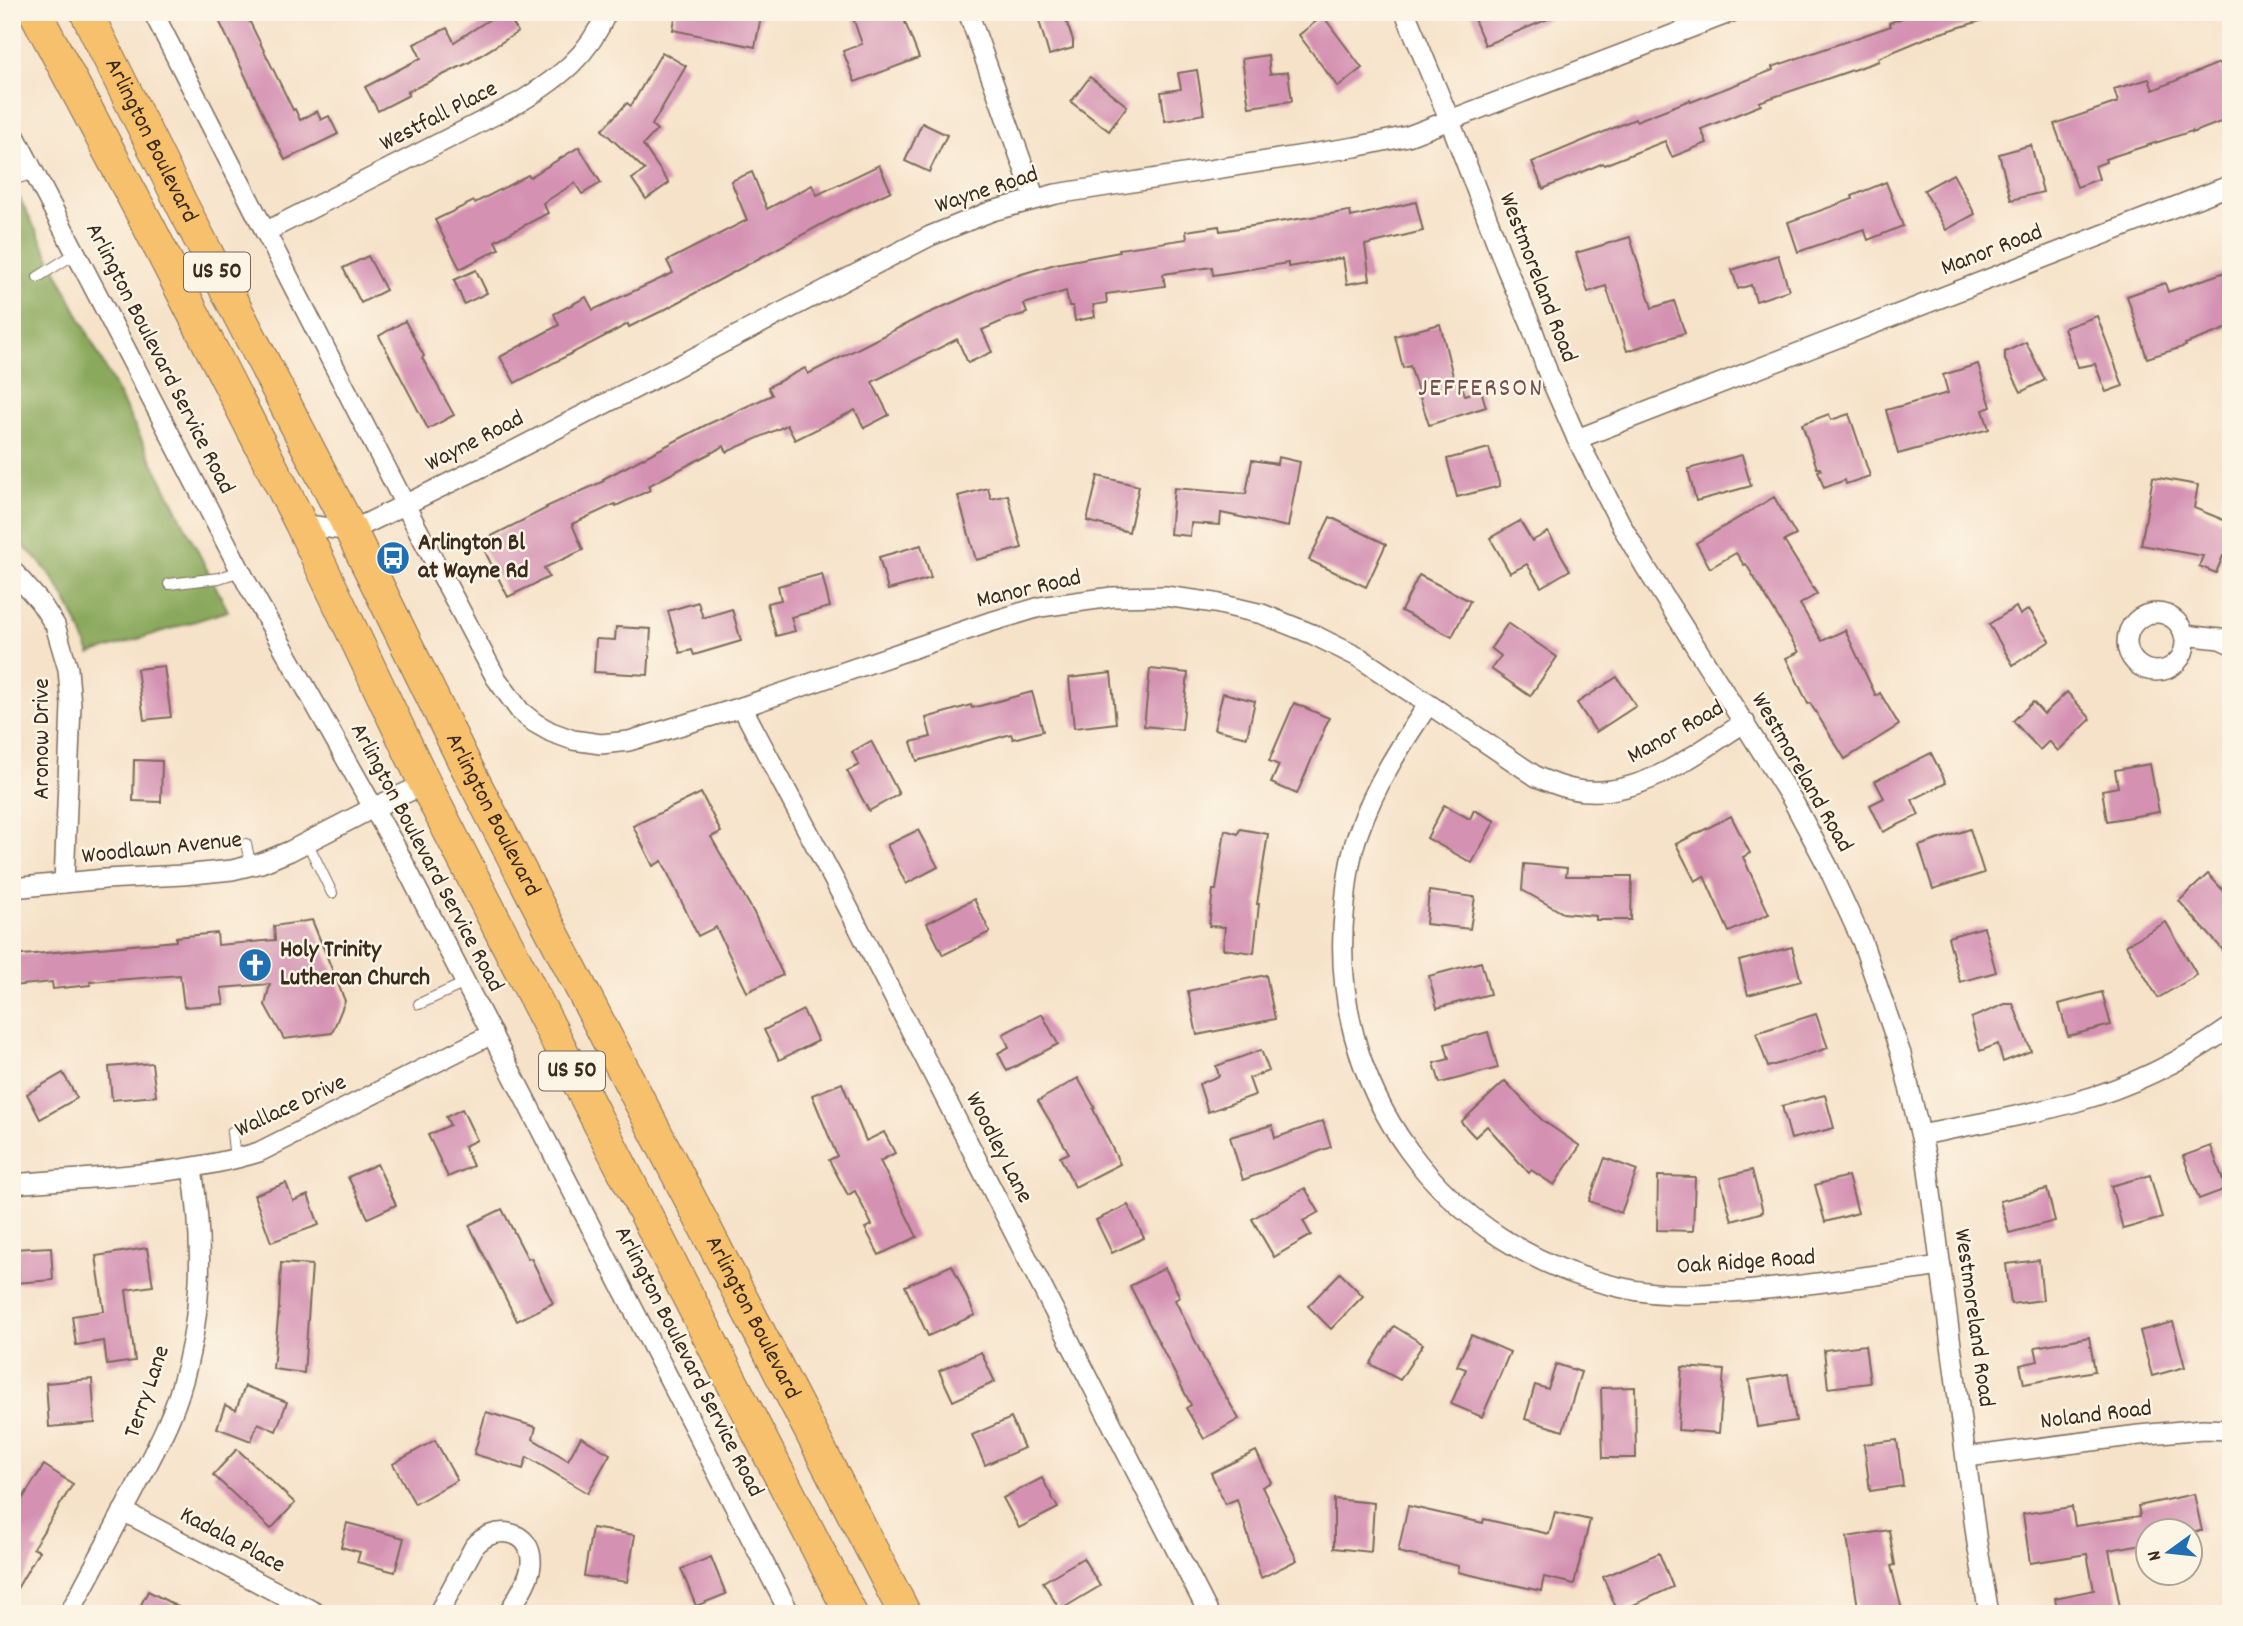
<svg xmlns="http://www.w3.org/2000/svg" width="2243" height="1626" viewBox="0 0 2243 1626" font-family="Dekko,sans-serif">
<rect width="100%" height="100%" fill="#fcf5e5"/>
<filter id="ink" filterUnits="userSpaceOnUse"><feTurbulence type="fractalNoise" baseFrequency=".0143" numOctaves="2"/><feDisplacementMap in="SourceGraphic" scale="14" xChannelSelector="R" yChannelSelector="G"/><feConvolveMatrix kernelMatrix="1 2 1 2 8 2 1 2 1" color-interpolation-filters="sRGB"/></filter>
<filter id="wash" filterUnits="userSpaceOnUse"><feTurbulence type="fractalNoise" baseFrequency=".00686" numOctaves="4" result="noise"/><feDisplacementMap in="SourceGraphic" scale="28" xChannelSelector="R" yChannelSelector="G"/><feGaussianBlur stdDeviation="1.57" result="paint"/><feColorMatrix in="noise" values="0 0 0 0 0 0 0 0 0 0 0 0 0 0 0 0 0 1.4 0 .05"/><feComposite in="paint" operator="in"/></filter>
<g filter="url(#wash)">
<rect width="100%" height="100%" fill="#f6e2c9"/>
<path fill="#8aa95c" stroke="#626a3d" stroke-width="2" d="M16,191L228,611L90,654C73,609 53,566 12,538V192Z"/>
<g id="blocks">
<g fill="#d491b2">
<path d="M215,12H245L293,110L295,109L300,120L317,111L321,120L329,116L338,134L285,160Z"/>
<path d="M501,12H506L518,32L468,63L407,92L409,95L378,111L365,87L421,58L414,44L447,28L454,42Z"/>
<path d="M676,12H762L755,47L673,30Z"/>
<path d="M851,12H901L919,58L855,82L843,51L862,44Z"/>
<path d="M1054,12H1063L1073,40V48L1049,55L1038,17Z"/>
<path d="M1471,12H1563V13L1485,45Z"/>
<path d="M1918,12H1992L1993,17L1931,36L1878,58L1879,61L1759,102L1761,105L1701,129L1707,143L1672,157L1665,141L1604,165L1603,163L1543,189L1532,162L1635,119L1636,121L1690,100L1691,102L1773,70L1772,67L1891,26L1889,23Z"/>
<path d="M1323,16L1362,68L1338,87L1299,35Z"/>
<path d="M662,52L686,66L652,125L657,130L643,145L669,183L646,199L632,179L645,170L602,130L627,103L631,106Z"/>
<path d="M1268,55L1270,74L1288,72L1292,101L1249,107L1242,59Z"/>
<path d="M2219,63L2231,93V118L2192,133V131L2105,159L2106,162L2095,166L2099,179L2077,187L2054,124L2118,102L2114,89L2149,79L2153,90Z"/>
<path d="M1197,70L1204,114L1165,121L1161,92L1181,89L1178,73Z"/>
<path d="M1090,77L1127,106L1109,131L1071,102Z"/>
<path d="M922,123L947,135L929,172L905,161Z"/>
<path d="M2031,145L2043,192L2011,200L1999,154Z"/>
<path d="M579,147L601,183L582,194L575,183L543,203L548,213L495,241L499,249L460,269L435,220L474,201L475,203L528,175L530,177Z"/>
<path d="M879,165L891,191L835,217L664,310L629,327L628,324L515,383L500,357L559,325L554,314L586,297L593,310L673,273L667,261L747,220L731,181L752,172L767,209L812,185L817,195Z"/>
<path d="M1953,174L1975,214L1946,230L1924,190Z"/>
<path d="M1886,182L1903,226L1868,240L1864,229L1798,252L1788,222L1853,199L1852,196Z"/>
<path d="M1416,202L1423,231L1365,245L1370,280L1347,284L1343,258L1288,267V263L1213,275L1212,267L1163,274L1165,286L1106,294L1107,303L1093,305L1095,317L1075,321L1073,306H1069L1066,291L1024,304L1027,313L1007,319L982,330L992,352L968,363L957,339L872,382L889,415L864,428L855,410L795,440L787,425L727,452L724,446L648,486L650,490L616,506L615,504L572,524L583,550L544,568L549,577L508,597L480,542L547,508L546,507L604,481L603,479L706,425L772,395L768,387L805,368L808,374L918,318L1005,279L1055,264L1120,252L1119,249L1187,239L1186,231L1219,226L1220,231L1350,211L1351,217Z"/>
<path d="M1630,237L1652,308L1674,301L1685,333L1627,351L1606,286L1588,292L1576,253Z"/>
<path d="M1778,255L1789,290L1756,301L1751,285L1738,289L1732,270Z"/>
<path d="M368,256L386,290L361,303L343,268Z"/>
<path d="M476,270L487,293L464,304L454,280Z"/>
<path d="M2231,270V327L2185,344L2186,346L2147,358L2127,296L2165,283L2168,292Z"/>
<path d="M2097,316L2123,386L2106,392L2095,364L2078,367L2064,328Z"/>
<path d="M405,321L424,356L422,358L454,415L428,429L379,336Z"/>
<path d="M1440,324L1454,380L1459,378L1465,395L1481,390L1486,407L1429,425L1410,366L1403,368L1395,336Z"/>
<path d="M2026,342L2045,380L2021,392L2005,360V352Z"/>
<path d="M1978,364L1991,407L1983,410L1989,429L1898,454L1886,410L1948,393L1943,375Z"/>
<path d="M1829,414L1831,420L1849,414L1870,476L1846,484L1845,480L1824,488L1818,471L1821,470L1820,468H1817L1802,424Z"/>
<path d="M1489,448L1500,486L1457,497L1447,459Z"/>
<path d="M1742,455L1751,486L1696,501L1688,469Z"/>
<path d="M1278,457L1300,462L1288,527L1221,513L1220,525L1191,523L1190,536L1170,534L1174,488L1246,494L1252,460L1277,464Z"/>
<path d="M1098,476L1139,486L1129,532L1087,521Z"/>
<path d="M2153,477L2198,485L2194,508L2231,523V559L2223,556L2216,573L2199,566L2203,556L2141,545Z"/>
<path d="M988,488L991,499L1008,495L1022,548L976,560L958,496Z"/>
<path d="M1774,497L1796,535L1784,541L1817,594L1800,604L1822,641L1845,630L1876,696L1880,693L1899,725L1845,759L1810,703L1808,704L1786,658L1799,652L1746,564L1744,565L1736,553L1710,568L1696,543Z"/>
<path d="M1330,517L1386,544L1366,587L1309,560Z"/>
<path d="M1520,521L1532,541L1548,532L1570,570L1541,587L1527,564L1510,573L1490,538Z"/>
<path d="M921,545L931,578L888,590L879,557Z"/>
<path d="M822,574L830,607L791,617L795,631L776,636L767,603L781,600L778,586Z"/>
<path d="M1419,575L1470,601L1452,637L1401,611Z"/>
<path d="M698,602L703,618L732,609L741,641L694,655L692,650L680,653L668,611Z"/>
<path d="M2016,607L2020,615L2029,609L2050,641L2013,665L1989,624Z"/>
<path d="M1508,623L1557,657L1530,696L1491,669L1501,656L1491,648Z"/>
<path d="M616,627L651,629L648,675L594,672L596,639L615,640Z"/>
<path d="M164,666L171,717L144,720L137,669Z"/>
<path d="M1150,669L1188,673L1182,730L1144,726Z"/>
<path d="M1111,673L1116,723L1074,728L1069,678Z"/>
<path d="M1617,677L1636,706L1596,732L1577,703Z"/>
<path d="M1032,692L1043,731L1013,739L1011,734L917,761L911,742L931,737L926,718L971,705L972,708Z"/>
<path d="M2067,692L2091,719L2058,751L2049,741L2040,750L2013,721L2033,702L2044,714Z"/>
<path d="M1223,693L1255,701L1247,737L1214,729Z"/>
<path d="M1294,703L1329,718L1297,794L1271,783L1279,765L1269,761Z"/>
<path d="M871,741L899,794L869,811L847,771L859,765L852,752Z"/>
<path d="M1931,753L1946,783L1912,800L1919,815L1883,832L1870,805L1884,798L1875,781Z"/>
<path d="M134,760L162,761L161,802L133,801Z"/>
<path d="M2150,764L2159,812L2107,821L2102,790L2118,787L2115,770Z"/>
<path d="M701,793L721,832L711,837L754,913L783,975L747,992L716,927L698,936L662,861L653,866L633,826Z"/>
<path d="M1444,805L1470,819L1474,810L1495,821L1472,863L1427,838Z"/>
<path d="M1731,816L1750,853L1743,857L1769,914L1729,932L1704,876L1695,881L1676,844Z"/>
<path d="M1240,829L1268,834L1257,904H1259L1254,953L1223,949L1225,927L1209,926L1213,890H1216L1225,830L1238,834Z"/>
<path d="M1970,829L1984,873L1933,889L1919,846Z"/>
<path d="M918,830L938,867L906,884L887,845Z"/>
<path d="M1524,864L1567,868L1566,876H1632L1631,920H1596V916L1563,913L1522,890Z"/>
<path d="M2208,874L2231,899V959L2179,901Z"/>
<path d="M1429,891L1475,897L1470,929L1426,924Z"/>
<path d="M974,899L990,932L943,955L927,923Z"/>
<path d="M312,920L345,1001L332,1033L284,1039L265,1005L270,984L221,988L224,1004L184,1007L180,975L90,982V985L53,989L52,982L12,986V956L176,941V937L217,933L218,945L275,940L274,926Z"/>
<path d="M2166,922L2197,975L2158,998L2126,945Z"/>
<path d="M1984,927L1996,972L1960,982L1948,937Z"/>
<path d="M1792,947L1801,981L1748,995L1739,961Z"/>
<path d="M1481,962L1490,994L1437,1008L1429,976Z"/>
<path d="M1266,975L1275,1019L1197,1035L1188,991Z"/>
<path d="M2102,992L2111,1025L2068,1036L2059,1004Z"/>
<path d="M2005,1004H2013L2031,1051L2003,1062L1998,1044L1980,1051L1971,1018Z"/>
<path d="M803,1010L818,1041L779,1060L764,1030Z"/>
<path d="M1042,1014L1058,1044L1007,1071L998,1053L1009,1047L1003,1034Z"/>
<path d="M1816,1014L1828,1048L1768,1067L1756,1033Z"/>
<path d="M1488,1032L1498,1068L1440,1083L1434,1063L1449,1059L1445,1044Z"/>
<path d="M1261,1050L1269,1071L1249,1078L1255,1095L1208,1112L1199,1084L1219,1076L1216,1066Z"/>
<path d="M152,1063L156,1096L112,1100L109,1067Z"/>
<path d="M63,1073L77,1098L40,1119L27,1094Z"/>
<path d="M1078,1078L1095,1108L1093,1109L1120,1164L1075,1187L1060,1157L1069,1153L1038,1101Z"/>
<path d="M1505,1081L1542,1120L1580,1146L1554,1185L1531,1170L1529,1173L1487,1126L1475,1137L1461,1122Z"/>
<path d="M842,1083L866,1141L884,1132L895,1153L880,1161L917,1237L879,1255L865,1228L872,1225L855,1191L848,1195L829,1160L837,1156L812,1095Z"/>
<path d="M1825,1095L1834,1128L1791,1139L1782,1106Z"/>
<path d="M462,1109L477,1140L464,1146L473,1166L448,1177L428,1135L450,1125L446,1117Z"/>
<path d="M1323,1121L1331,1147L1243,1180L1230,1137L1272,1125L1275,1138Z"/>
<path d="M2211,1146L2226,1189L2199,1199L2183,1156Z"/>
<path d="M1605,1158L1637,1170L1621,1213L1589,1201Z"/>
<path d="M377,1164L396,1205L368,1218L348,1177Z"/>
<path d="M1752,1170L1763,1212L1732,1221L1720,1178Z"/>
<path d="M2150,1175L2162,1218L2123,1229L2111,1186Z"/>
<path d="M1658,1176L1695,1177L1693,1231L1657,1230Z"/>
<path d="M1848,1176L1858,1213L1825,1222L1815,1185Z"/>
<path d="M286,1183L293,1201L308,1195L319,1225L271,1242L254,1195Z"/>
<path d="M1305,1188L1319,1212L1303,1221L1311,1235L1274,1257L1252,1219Z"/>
<path d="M2047,1189L2055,1221L2009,1233L2000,1201Z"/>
<path d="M1128,1205L1144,1238L1112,1253L1096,1220Z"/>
<path d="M502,1209L528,1259L531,1258L553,1303L517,1321L469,1225Z"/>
<path d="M51,1247L53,1280L15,1283L13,1249Z"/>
<path d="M147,1248L153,1286L126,1290L135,1361L107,1365L104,1341L76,1345L72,1316L104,1311L96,1256Z"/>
<path d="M2039,1260L2043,1300L2011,1304L2006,1264Z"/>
<path d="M281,1263L312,1265L304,1373L273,1369L279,1308Z"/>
<path d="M952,1265L975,1315L928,1336L905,1286Z"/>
<path d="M1165,1268L1180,1297L1175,1300L1205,1361L1239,1419L1204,1439L1186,1408L1191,1405L1130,1286Z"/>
<path d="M1340,1273L1363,1296L1331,1329L1308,1306Z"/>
<path d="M2173,1322L2185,1367L2152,1376L2140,1331Z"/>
<path d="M1394,1326L1423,1344L1400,1380L1370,1364Z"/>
<path d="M1471,1335L1510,1352L1482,1417L1451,1404L1466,1369L1457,1366Z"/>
<path d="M2089,1337L2095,1371L2024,1384L2020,1365L2038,1361L2035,1347Z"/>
<path d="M1865,1345L1870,1383L1828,1388L1824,1350Z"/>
<path d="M981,1352L995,1382L953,1401L939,1371Z"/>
<path d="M1556,1364L1581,1372L1563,1431L1525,1419L1535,1385L1548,1389Z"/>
<path d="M1682,1367L1724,1370L1719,1433L1678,1430Z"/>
<path d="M1788,1374L1796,1421L1757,1427L1749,1380Z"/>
<path d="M92,1379L95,1423L49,1427L46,1383Z"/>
<path d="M245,1386L287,1402L276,1431L258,1423L251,1441L217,1428L225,1405L236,1410Z"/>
<path d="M1635,1387L1636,1458H1603L1601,1388Z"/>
<path d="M486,1412L536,1427L533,1439L568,1460L581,1437L610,1454L588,1493L527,1457L523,1469L474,1454Z"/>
<path d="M1011,1418L1024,1448L985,1465L972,1435Z"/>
<path d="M435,1440L457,1480L415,1504L393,1464Z"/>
<path d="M1897,1440L1903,1486L1870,1491L1864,1444Z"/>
<path d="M237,1449L295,1503L271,1529L213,1475Z"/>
<path d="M1256,1451L1271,1482L1262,1487L1297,1560L1261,1578L1237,1499L1225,1504L1211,1473Z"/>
<path d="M44,1465L73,1484L33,1548L39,1551L12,1597V1515Z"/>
<path d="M1042,1478L1058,1508L1019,1528L1003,1498Z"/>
<path d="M2194,1494L2202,1531H2148V1543L2109,1550L2120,1607L2101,1611L2102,1614H2058L2055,1598L2094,1590L2087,1554L2030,1563L2023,1514L2072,1507L2075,1526L2140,1516L2138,1506Z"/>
<path d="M1334,1499L1374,1503L1371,1552L1334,1548Z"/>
<path d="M1408,1506L1483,1523L1484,1519L1549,1534L1555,1512L1590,1520L1574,1584L1544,1577L1541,1591L1458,1572L1459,1566L1398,1552Z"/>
<path d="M347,1523L404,1538L395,1572L357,1562L360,1552L341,1547Z"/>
<path d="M592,1528L635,1535L627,1582L584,1576Z"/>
<path d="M1889,1530L1895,1565L1891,1566L1903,1614H1859L1847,1537Z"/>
<path d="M1659,1553L1673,1587L1618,1612L1603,1577Z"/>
<path d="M711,1557L726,1594L696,1606L681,1569Z"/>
<path d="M1083,1558L1100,1586L1060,1610L1043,1582Z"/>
<path d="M148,1591L192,1614H136Z"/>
</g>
</g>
</g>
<g filter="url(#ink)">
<use href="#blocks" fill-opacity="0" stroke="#7c6a5a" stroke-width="2"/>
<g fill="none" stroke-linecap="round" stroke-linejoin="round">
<g stroke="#7c6a5a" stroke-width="12">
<g id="service">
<path d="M12,180L35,173"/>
<path d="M38,277L76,253"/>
<path d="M169,584L219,578L241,571"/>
<path d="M307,842L332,893"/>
<path d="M246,844L251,866"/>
<path d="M419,1004L465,983"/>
<path d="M232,1132L235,1159"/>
</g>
</g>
<g stroke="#7c6a5a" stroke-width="22">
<g id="minor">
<path d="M153,12L419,532L496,678L520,711L535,723L551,732L573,740L601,744L629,741L742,707L987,623L1040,607L1112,597L1165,596L1215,603L1262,614L1312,634L1360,658L1537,777C1554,784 1571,791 1589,791C1647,794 1698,752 1745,722"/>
<path d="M968,12L1035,199"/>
<path d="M1405,12L1450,121L1507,270L1531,325L1548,373L1577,439L1624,530L1646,568L1793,801L1828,867L1862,941L1901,1054L1927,1162L1977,1543L1989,1614"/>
<path d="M12,130L248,585L396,848L790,1614"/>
<path d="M265,232L520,102C560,77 588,56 607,12"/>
<path d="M1577,439L2231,185"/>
<path d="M301,524L351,531L490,463L930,236L992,211L1056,194L1355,147L1408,136L1732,12"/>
<path d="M12,570L40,602L55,625L68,669L71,705L64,883"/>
<circle cx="2156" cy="642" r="29"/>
<path d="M2184,635L2220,639L2231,644"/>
<path d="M1428,705C1401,745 1375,785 1359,831C1350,854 1347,879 1345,904C1324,1088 1443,1249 1623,1288C1671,1299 1718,1293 1766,1289C1825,1283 1883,1274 1941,1266"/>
<path d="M742,707L835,882L1209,1614"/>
<path d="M12,888L105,879L183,875L232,870L261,863L290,851L373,808L425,784"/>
<path d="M1922,1135C1973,1124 2025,1116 2075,1102C2130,1087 2184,1060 2231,1027"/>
<path d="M12,1184C93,1177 181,1176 259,1152L492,1034"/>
<path d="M1967,1457L2139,1435L2203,1429L2231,1430"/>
<path d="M123,1511L318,1614"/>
<path d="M69,1614C91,1573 112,1532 134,1491C150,1459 168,1428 179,1394C203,1318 204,1246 192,1168"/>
<path d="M438,1614L474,1547C493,1523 533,1529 531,1564C530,1580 516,1599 508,1614"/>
</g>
</g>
<g stroke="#7c6a5a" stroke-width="34">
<g id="trunk">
<path d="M35,12L148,225L301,524L425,784L851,1614"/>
<path id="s1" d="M86,12L182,205L351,531L464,762L905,1614"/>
</g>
</g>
<use href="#service" stroke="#fff" stroke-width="10"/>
<use href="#minor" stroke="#fff" stroke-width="19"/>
<use href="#trunk" stroke="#f7c06c" stroke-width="32"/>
</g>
</g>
<defs>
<g id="bus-disc" transform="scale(1.75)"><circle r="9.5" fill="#1f6fb2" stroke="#fcf5e5"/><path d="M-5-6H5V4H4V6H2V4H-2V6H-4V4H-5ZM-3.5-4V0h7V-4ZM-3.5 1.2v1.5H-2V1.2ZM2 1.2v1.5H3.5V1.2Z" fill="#fff"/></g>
<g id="church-disc" transform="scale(1.75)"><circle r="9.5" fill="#1f6fb2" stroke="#fcf5e5"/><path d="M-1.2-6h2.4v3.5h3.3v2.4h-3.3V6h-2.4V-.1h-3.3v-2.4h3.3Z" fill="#fff"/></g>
</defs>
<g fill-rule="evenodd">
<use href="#bus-disc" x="393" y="558"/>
<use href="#church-disc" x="255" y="965"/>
</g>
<g text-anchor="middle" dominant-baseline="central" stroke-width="5" stroke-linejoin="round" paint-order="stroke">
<g fill="#fcf5e5" stroke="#75675a" stroke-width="2">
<rect x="184" y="252.5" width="66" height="39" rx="5"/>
<rect x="539" y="1051.5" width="66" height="39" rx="5"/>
</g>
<g font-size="23" font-weight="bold" fill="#3b2a1e">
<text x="217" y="272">US 50</text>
<text x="572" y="1071">US 50</text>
</g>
<g font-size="24" fill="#3b2a1e" stroke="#fcf5e5">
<text transform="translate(439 117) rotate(-27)">Westfall Place</text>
<text stroke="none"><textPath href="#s1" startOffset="144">Arlington Boulevard</textPath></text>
<text transform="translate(987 191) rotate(-18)">Wayne Road</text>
<text transform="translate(1992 251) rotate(-21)">Manor Road</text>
<text transform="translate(1537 278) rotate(69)">Westmoreland Road</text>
<text transform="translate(159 359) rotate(63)">Arlington Boulevard Service Road</text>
<text transform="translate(475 442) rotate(-27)">Wayne Road</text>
<text transform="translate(1029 590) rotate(-13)">Manor Road</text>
<text transform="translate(1676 733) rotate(-29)">Manor Road</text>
<text transform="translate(43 739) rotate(-90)">Aronow Drive</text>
<text transform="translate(1801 773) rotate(60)">Westmoreland Road</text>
<text stroke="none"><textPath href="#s1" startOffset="900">Arlington Boulevard</textPath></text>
<text transform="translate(162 849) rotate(-6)">Woodlawn Avenue</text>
<text transform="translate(426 858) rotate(62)">Arlington Boulevard Service Road</text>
<text transform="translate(291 1107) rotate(-25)">Wallace Drive</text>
<text transform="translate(998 1148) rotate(63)">Woodley Lane</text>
<text transform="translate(1746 1263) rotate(-4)">Oak Ridge Road</text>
<text stroke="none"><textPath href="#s1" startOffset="1466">Arlington Boulevard</textPath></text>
<text transform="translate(1973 1318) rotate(82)">Westmoreland Road</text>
<text transform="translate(688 1362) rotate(63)">Arlington Boulevard Service Road</text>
<text transform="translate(148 1392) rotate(-71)">Terry Lane</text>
<text transform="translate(2096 1416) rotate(-7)">Noland Road</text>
<text transform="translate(232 1541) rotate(28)">Kadala Place</text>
</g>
<g font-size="24" font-weight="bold" fill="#3b2a1e" stroke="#fcf5e5" text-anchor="start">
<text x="418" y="544">Arlington Bl<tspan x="418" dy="28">at Wayne Rd</tspan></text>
<text x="280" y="951">Holy Trinity<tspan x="280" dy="28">Lutheran Church</tspan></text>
</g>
<g font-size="26" letter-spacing="2" fill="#714e52" stroke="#fcf5e5">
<text x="1481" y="389">JEFFERSON</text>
</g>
</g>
<rect width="2243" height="1626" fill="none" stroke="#fcf5e5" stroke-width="42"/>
<g transform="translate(2169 1552) rotate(255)"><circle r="33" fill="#fcf5e5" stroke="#afa495" stroke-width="2"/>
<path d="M0-5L12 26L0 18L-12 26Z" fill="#1f6fb2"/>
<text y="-10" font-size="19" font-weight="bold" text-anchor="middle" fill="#3b2a1e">N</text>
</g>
</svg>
